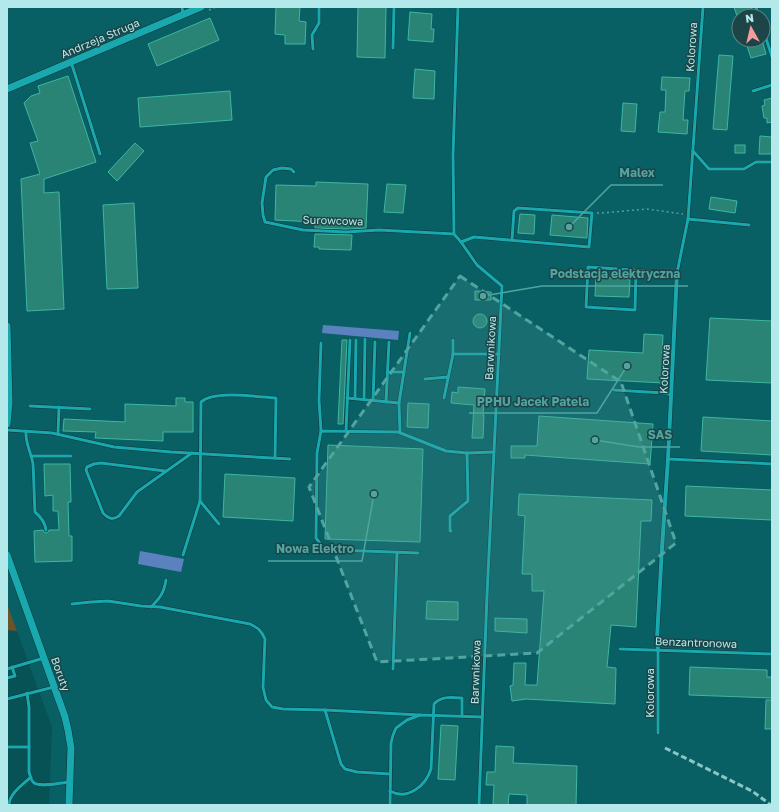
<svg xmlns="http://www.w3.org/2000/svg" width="779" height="812" viewBox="0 0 779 812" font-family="'Golos Text',sans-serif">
<rect width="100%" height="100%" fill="#065255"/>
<path fill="#096064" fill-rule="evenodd" d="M7,7H772V805H49L52,727L7,604ZM739,16H763V40H739Z"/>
<path fill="#6c542a" d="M7,604L17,631L7,630Z"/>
<g fill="#5b81bf">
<path d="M323,325L399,331L398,340L322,333Z"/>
<path d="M140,551L184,559L181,572L138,564Z"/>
</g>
<g fill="#298475" stroke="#3eb6a2">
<path d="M276,7H300L299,21L306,22L305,44H285V35L275,34Z"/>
<path d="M358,7H386L385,58L357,57Z"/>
<path d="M734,7H751L754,16H737Z"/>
<path d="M410,12L432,14L431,29H434L433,42L408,40Z"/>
<path d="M210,18L219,40L157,66L148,44Z"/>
<path d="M745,40H762L766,54L751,58Z"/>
<path d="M719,55L733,56L727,130L713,129Z"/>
<path d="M415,69L435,71L434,99L413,98Z"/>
<path d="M68,76L96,162L44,179V193L59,192L64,309L27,311L21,179L40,174L30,143L38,141L24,103L31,96L40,93L38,86Z"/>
<path d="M662,77L690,78L689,91H685L683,120H688L687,134L658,132L660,112H665L666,90H661Z"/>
<path d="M230,91L232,120L140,127L138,98Z"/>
<path d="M772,98V122L767,123V118H764L762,106L765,105L764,100Z"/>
<path d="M623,103L637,104L635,132L621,131Z"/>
<path d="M760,136L772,137V154H759Z"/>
<path d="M135,143L144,151L117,181L108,172Z"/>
<rect x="735" y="145" width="10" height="8"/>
<path d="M316,182L368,184L366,228L346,229L315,228V222L275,220L276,185L316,186Z"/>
<path d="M387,184L406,185L403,213L384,212Z"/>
<path d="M711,197L737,201L735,213L709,209Z"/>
<path d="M134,203L138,288L107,289L103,205Z"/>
<path d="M520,214L535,215L534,234L518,233Z"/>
<path d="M552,215L588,218L587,238L550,235Z"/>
<path d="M315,234L352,235L351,250L319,249V247H314Z"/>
<path d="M596,277L630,279L629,297L595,296Z"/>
<path d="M475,291L491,292V300H475Z"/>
<circle cx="480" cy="321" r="7"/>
<path d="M710,318L772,321V383L706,380Z"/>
<path d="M644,334L663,335L662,354H666L664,383L587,379L589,350L643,353Z"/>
<path d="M342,340H347L343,424H338Z"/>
<path d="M458,387L485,389L483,415H484L483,438H472L474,405L451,403L452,392L458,393Z"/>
<path d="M176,398H185V402H193V432H163V441L95,438L96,432L63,431L64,419L125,422V404L176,406Z"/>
<path d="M408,403L429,404L428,428L407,427Z"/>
<path d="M539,416L653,424L650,464L525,455V458H511V446H537Z"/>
<path d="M703,417L772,421V455L701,451Z"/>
<path d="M328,445L423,449L420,542L325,539Z"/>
<path d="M44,464H70L71,502H68L69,536H72V561L35,562L34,531L43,530L44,532L46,533L48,532L49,530H59L58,511H53V495L45,496Z"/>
<path d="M225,474L295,478L293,521L223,517Z"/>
<path d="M686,486L772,490V520L685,516Z"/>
<path d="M519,494L652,500L651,521H641L636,627L611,625L607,667L616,668L615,704L526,699L512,701L510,686L513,685L514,663H526L525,685H537L544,591H532V574H522L525,516L518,515Z"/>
<path d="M427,601L458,602V620L426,619Z"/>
<path d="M495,618L527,619V633L495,631Z"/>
<path d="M690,667L767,670V677H772V698L689,695Z"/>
<path d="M766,700H772V729H765Z"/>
<path d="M441,725L458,726L455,780L438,779Z"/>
<path d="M496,746L514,747L513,763L577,766L576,805H527V795L509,794L508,805H493L494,785H486L487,772H495Z"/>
</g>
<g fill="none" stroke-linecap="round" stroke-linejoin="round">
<g stroke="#0c3436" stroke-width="4">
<g id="service">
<path d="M182,7L183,15"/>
<path d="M458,7L453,155L454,234L461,242L477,265L502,286L487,595L479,805"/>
<path d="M756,7L759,16"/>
<path d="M763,29L772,57"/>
<path d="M393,48L394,7"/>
<path d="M313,49L312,35L319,23V7"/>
<path d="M71,63L73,68L100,154"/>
<path d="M753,91L772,85"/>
<path d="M693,151L709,169H744L756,162H772"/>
<path d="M294,172L291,169L282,168L273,170L266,177L262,203L263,215L265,222L303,230L346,232L379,230L454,234"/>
<path d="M688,219L749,225"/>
<path d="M461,242L474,237L589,247L592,213L518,208L514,211L512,240"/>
<path d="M636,271L635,310L586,307L588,267L677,273L688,219L703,7"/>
<path d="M453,340V354H499"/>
<path d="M321,343L319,400L321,431"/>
<path d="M387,372H404"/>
<path d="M425,379L448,377"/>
<path d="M614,390L664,393L672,395"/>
<path d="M347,398L399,403"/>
<path d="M355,398L356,340"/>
<path d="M444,398L453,354"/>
<path d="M364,399L365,339"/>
<path d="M373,400L375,342"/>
<path d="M386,402L389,342"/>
<path d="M30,406L90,409"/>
<path d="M7,430L52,433L114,447L171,452L290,459"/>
<path d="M26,431C25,443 31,452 33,464C34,480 34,496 35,512C41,517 45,522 46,530"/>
<path d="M346,431L350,340"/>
<path d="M400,433L399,403L410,333"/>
<path d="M58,434L59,407"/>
<path d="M31,456H71"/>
<path d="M668,459L772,464"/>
<path d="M165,471L101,463L94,464L87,467L86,470L103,513C109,519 112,520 119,516L137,492L192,453"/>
<path d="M200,501L219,524"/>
<path d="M451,531H450V516L468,501L467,453"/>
<path d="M418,553L337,550L323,547L316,538L317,453L321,431L398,432L446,451L467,453L494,452"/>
<path d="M183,555L200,501L201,402C215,390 258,397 276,398L275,458"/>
<path d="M72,604L91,602L108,601L141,606L160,607L250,624C258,628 261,630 265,639L263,687L266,700L272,707L283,709L325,710L420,715"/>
<path d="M151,607C160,598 164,593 166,580"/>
<path d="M620,649L772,654"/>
<path d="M7,669L44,658"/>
<path d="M393,669L397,553"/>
<path d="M7,678L15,676L12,667"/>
<path d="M27,693L29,707V772C30,775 31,780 33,782C38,788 61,783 69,782"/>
<path d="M7,699L54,687"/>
<path d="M325,710L341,764L345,769L357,772L390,774"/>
<path d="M658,733V650"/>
<path d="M7,747H29"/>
<path d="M390,791C408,801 426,785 431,769L434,704C441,696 452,697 462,698V716"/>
<path d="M9,805C9,794 23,784 31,777"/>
<path d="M390,805L391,743L393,735L396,728L407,720L420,715L482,717"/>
</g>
</g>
<g stroke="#0c3436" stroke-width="5">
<path id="minor" d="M658,650L657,638L662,548L668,459L677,273"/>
</g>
<g stroke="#0c3436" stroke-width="8">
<g id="tertiary">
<path d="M7,89L201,7"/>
<path d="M7,326L9,403L7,424"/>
<path d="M7,555L65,717L68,730L71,748L69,805"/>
</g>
</g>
<g stroke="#5a9b9e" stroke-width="1.5" stroke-dasharray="2 3" stroke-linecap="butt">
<path d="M209,10L216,7"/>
<path d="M597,213H602L647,209L683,214"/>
</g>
<use href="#service" stroke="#19a8ae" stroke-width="3"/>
<use href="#minor" stroke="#19a8ae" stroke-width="4"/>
<use href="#tertiary" stroke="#19a8ae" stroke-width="7"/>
<path stroke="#8ac5c7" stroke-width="3" stroke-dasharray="6 3" stroke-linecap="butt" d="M665,748L752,791L771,805"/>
</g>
<path fill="#51a4a0" fill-opacity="0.2" stroke="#51a4a0" stroke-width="3" stroke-dasharray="8 5" stroke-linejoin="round" d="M460,276L621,382L676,543L537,653L377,662L309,487Z"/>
<g text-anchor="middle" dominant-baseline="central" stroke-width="3" stroke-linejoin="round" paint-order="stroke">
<g font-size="11" fill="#b3e9eb" stroke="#1d4446">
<text transform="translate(100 38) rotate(-23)">Andrzeja Struga</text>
<text transform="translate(691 47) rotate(-86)">Kolorowa</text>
<text transform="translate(333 220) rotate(2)">Surowcowa</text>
<text transform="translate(490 348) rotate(-87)">Barwnikowa</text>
<text transform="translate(664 369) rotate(-87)">Kolorowa</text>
<text transform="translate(696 642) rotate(2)">Benzantronowa</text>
<text transform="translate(475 672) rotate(-88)">Barwnikowa</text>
<text transform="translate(61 674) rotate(70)">Boruty</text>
<text transform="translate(649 693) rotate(-90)">Kolorowa</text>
</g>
</g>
<path fill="none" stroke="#51a4a0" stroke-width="1.5" d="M569 227L611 185H663M483 296L542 286H688M627 366L597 413H469M595 440L639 447H680M374 494L362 561H268"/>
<g fill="#51a4a0" stroke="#1d4446" stroke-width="1.5">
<circle cx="569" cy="227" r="4"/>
<circle cx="483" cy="296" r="4"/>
<circle cx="627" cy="366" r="4"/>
<circle cx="595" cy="440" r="4"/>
<circle cx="374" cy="494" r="4"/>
</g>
<g font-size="12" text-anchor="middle" font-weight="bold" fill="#51a4a0" stroke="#1d4446" stroke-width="3" stroke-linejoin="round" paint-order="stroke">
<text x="637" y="177">Malex</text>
<text x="615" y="278">Podstacja elektryczna</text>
<text x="533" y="406">PPHU Jacek Patela</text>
<text x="660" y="439">SAS</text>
<text x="315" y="553">Nowa Elektro</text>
</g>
<rect width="779" height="812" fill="none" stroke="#b3e9eb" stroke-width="16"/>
<g transform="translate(751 28) rotate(352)"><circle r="19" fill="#1d4446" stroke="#598688"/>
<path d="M0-3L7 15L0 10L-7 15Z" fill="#f59b9b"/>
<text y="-6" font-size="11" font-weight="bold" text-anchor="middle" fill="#b3e9eb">N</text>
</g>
</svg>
